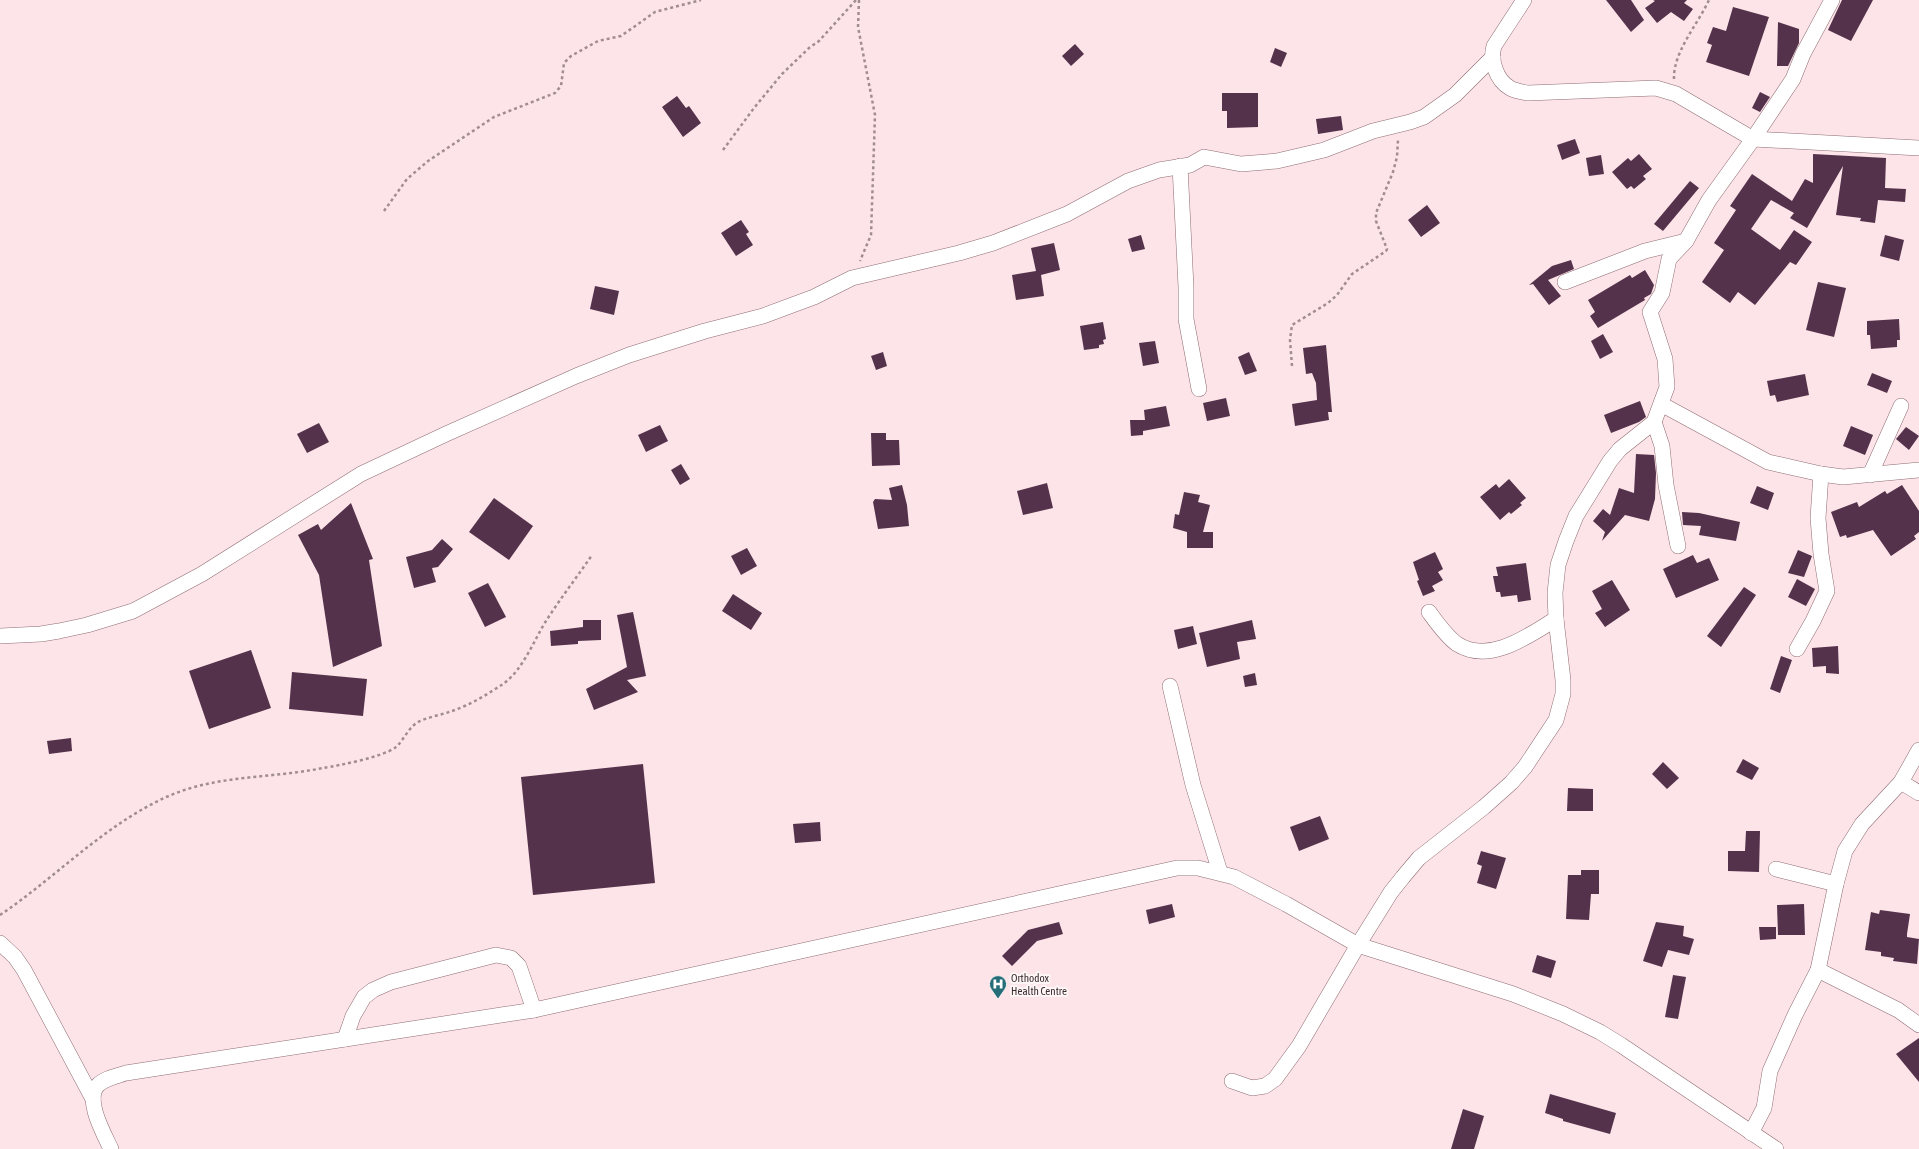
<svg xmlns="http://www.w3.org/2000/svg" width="1919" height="1149" viewBox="0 0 1919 1149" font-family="'Asap Condensed',sans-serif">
<rect width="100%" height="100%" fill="#fce4e8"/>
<g fill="#55324c">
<path d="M1606,0H1631L1644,20L1631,32Z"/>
<path d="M1653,0H1687L1684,3L1693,9L1684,21L1671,12L1657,23L1645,8L1655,1Z"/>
<path d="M1842,0H1873L1851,41L1828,30Z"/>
<path d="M1733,7L1769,17L1749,76L1706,62L1712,45L1707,43L1713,27L1726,31Z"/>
<path d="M1778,22L1799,29V43L1788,66H1777Z"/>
<path d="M1075,44L1084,54L1071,66L1062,56Z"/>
<path d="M1275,48L1287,53L1281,67L1270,62Z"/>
<path d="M1760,92L1770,97L1760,112L1752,108Z"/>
<path d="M1222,93H1258V127L1227,128V111H1222Z"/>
<path d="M677,96L686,108L689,106L701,123L683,137L662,107Z"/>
<path d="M1341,116L1343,130L1318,134L1316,119Z"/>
<path d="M1575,139L1580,153L1562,160L1557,145Z"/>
<path d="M1639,154L1652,169L1643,176L1646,179L1634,189L1631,186L1627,189L1612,172L1628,158L1631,161Z"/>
<path d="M1813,154L1886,158L1885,188L1906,189L1905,202L1878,200L1875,223L1860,221L1861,218L1836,215L1843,166L1807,228L1790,218L1794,213L1771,200L1751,229L1780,250L1794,230L1812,242L1796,265L1790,262L1755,305L1738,292L1730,303L1702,282L1724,250L1714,243L1736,210L1730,206L1752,174L1792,201L1805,179L1813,183Z"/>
<path d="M1601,155L1604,174L1589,176L1586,158Z"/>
<path d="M1690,181L1699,188L1663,231L1654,224Z"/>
<path d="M1427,205L1440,223L1421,237L1408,220Z"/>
<path d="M741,220L749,232L746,234L753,245L736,256L721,233Z"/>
<path d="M1141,235L1145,249L1132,252L1128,239Z"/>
<path d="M1885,235L1904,240L1899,261L1880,256Z"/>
<path d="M1054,243L1060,270L1041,275L1044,296L1016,300L1012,275L1036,271L1031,248Z"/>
<path d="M1571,260L1574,269L1548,280L1561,296L1549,305L1533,284L1529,285L1552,266Z"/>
<path d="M1645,270L1654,285L1651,294L1644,298L1645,300L1598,328L1590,316L1595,312L1588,300L1630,275L1632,278Z"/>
<path d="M1818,282L1846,288L1834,337L1806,330Z"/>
<path d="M595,286L619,291L614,315L590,309Z"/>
<path d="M1899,319L1900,340H1897V347L1871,349L1870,335H1867V321Z"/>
<path d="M1103,322L1106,339L1103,340L1104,344L1099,345V348L1084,350L1080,326Z"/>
<path d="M1603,334L1613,352L1600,359L1591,341Z"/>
<path d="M1155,341L1159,363L1143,366L1139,343Z"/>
<path d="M1326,345L1332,412H1328L1329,420L1295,426L1292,404L1317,400L1316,383L1312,373L1306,374L1303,348Z"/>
<path d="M883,352L887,366L876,370L871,356Z"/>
<path d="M1249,352L1257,371L1245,375L1238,357Z"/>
<path d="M1872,373L1892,381L1887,393L1867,385Z"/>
<path d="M1805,374L1809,395L1777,402L1775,395L1770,396L1767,381Z"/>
<path d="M1226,398L1230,416L1207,421L1203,403Z"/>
<path d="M1640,401L1646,417L1639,422L1611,433L1604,415Z"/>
<path d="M1166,406L1170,426L1143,431V435L1131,436L1130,420H1145L1144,410Z"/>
<path d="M319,423L329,442L307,453L297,434Z"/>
<path d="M660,425L668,441L646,452L638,435Z"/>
<path d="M1851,426L1873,435L1865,455L1843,446Z"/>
<path d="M1906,427L1919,436L1909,450L1896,439Z"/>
<path d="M871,433H886V440H899L900,465L872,466Z"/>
<path d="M1636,454L1654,455L1656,473L1655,499L1649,521L1625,515L1602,541L1605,532L1593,521L1603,509L1610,515L1619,488L1634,493Z"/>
<path d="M681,464L690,479L680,485L671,470Z"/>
<path d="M1509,479L1526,498L1520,503L1522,505L1511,514L1509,512L1500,520L1480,497L1496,484L1499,488Z"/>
<path d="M1047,483L1053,508L1023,515L1017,491Z"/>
<path d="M902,485L907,505L909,526L878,529L873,502L875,499L892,500L889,488Z"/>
<path d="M1902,485L1919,511V532L1914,536L1916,539L1891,556L1873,530L1847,538L1846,535L1840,537L1831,512L1857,502L1859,507L1885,491L1887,494Z"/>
<path d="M1757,486L1774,493L1768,510L1750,503Z"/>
<path d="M1184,492L1200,495L1198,502L1210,505L1203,532H1213V548H1187V532L1173,528L1175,514L1179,515Z"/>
<path d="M494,498L533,526L509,560L469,532Z"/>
<path d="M351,503L373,559L369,560L382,646L333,667L319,575L298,535L318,524L321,530Z"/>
<path d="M1682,512L1699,513L1740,522L1736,541L1699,535L1701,526L1683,525Z"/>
<path d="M442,539L453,549L438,567L432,568L436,582L414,588L406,557L432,550Z"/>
<path d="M747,548L757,566L741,575L731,556Z"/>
<path d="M1798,550L1812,556L1804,577L1788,573Z"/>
<path d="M1435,552L1443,569L1438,572L1443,580L1432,586L1435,591L1423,596L1417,581L1419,580L1413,562Z"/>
<path d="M1693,555L1697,563L1709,558L1719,580L1676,598L1663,569Z"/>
<path d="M1526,563L1531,600L1518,602L1517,595L1501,597L1500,592H1496L1493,576H1498L1496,567Z"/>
<path d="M1797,579L1815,589L1806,606L1788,597Z"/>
<path d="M1612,580L1630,610L1605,627L1595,613L1602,609L1592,591Z"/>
<path d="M488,583L506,617L485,627L468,593Z"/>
<path d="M1744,587L1756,595L1721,647L1707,636Z"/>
<path d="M733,594L762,613L751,630L722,611Z"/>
<path d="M633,612L646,676L627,680L638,692L594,710L586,689L627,667L617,615Z"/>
<path d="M583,620H601V640L578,641V644L551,646L550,631L583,627Z"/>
<path d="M1252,620L1256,639L1237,642L1240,659L1207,667L1199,633Z"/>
<path d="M1193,626L1197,644L1178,649L1174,630Z"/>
<path d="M1838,646L1839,674L1826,673V666L1813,667L1812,648Z"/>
<path d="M251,650L271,708L209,729L189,671Z"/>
<path d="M1781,656L1792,660L1780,693L1770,689Z"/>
<path d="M292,672L367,679L363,716L289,709Z"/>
<path d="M1255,673L1257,685L1245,687L1243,676Z"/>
<path d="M71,738L72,751L49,754L47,741Z"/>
<path d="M1743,759L1759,768L1752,780L1736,772Z"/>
<path d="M1663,762L1679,778L1667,789L1652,774Z"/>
<path d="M643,764L655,883L533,895L521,777Z"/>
<path d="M1568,788L1593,789V811H1567Z"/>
<path d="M1320,816L1329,839L1299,851L1290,827Z"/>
<path d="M820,822L821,841L795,843L793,824Z"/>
<path d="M1746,831H1760L1759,872L1728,871V851H1745Z"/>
<path d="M1481,851L1506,858L1496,889L1477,883L1482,866L1477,864Z"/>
<path d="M1581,870H1599V894H1591L1589,920L1566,919L1568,875H1581Z"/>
<path d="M1172,904L1175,917L1149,924L1146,910Z"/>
<path d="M1804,904L1805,935H1778L1777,905Z"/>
<path d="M1880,910L1910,914L1907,934V937L1919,939L1917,964L1893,961L1894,958L1881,956V952L1865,950L1871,912L1879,914Z"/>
<path d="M1059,922L1063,934L1037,941L1012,966L1002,956L1028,930Z"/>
<path d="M1656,922L1684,926L1683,936L1694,939L1689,955L1668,950L1662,967L1643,961Z"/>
<path d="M1759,927H1776V939L1760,940Z"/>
<path d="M1537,955L1556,961L1551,978L1532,972Z"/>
<path d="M1673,975L1686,977L1678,1019L1665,1017Z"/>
<path d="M1919,1038V1082L1896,1054Z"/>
<path d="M1550,1094L1616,1113L1610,1134L1563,1121V1119L1545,1113Z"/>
<path d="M1463,1109L1484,1116L1474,1149H1451Z"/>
</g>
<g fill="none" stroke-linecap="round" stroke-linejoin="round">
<g stroke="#8f6d73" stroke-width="16">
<g id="minor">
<path d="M1524,0L1494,46C1490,60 1496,80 1510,88C1515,91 1522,92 1528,93L1656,88L1676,94L1753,139L1919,148"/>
<path d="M1180,166L1186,287V319L1199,389"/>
<path d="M1565,282L1645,251L1686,241"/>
<path d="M1661,404L1768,462L1821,474L1843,477L1919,470"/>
<path d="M1654,422L1662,446L1666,485L1678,546"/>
<path d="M1870,475L1901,406"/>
<path d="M1429,612C1437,623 1446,636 1457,644C1490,665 1529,635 1556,619"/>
<path d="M0,636L41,634L59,631L87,625L133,611L202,574L361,474L446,434L576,376L629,355L705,331L763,316L814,297L852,278L959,253L993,243L1067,214L1128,181L1159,170L1190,165L1204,157L1241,164L1277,161L1324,150L1373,131L1410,122L1424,117L1455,95L1493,57"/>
<path d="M1797,649L1813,621L1827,591L1821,554L1818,518L1821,474"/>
<path d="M1170,686L1193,785L1220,872"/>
<path d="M1901,782L1919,793"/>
<path d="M1776,869L1836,884"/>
<path d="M0,943L15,957L24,970L93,1099"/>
<path d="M1818,970L1898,1010L1919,1025"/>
<path d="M345,1039L353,1016L364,997L373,990L391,982L496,955L511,958L519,966L534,1010"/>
<path d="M1232,1081L1252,1088L1265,1086L1275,1079L1299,1046L1358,945L1391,892L1403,877L1419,858L1484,807L1511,783L1525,767L1556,720L1563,694V680L1556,619L1555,593L1558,565L1566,541L1576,516L1610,461L1620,449L1654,422L1667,387L1665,359L1650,312L1662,293L1669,259L1686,241L1709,200L1753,139L1793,79L1803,54L1832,0"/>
<path d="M1751,1133L1764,1108L1770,1071L1795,1015L1818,970L1836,884L1845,851L1862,824L1901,782L1919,750"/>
<path d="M111,1149C104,1134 84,1099 98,1085C105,1078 117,1076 126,1073L534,1010L1177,868H1198L1234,877L1286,904L1358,945L1513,994L1563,1014L1600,1032L1621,1045L1776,1149"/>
</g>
</g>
<g stroke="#a18d90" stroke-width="2.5" stroke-dasharray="3 3" stroke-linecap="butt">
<path d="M859,0L858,27L875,115L871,235L860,261"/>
<path d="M1674,79C1673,52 1698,24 1709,0"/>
<path d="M723,150L754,108L782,74L809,48L819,41L856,0"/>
<path d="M384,211L407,179L428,161L494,117L555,93L561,86L564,63L571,56L598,41L621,36L655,12L701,0"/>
<path d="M1292,366L1290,340L1292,325L1328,303L1337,295L1352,274L1386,251L1387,249L1376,221V213L1393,172L1397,157L1398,140"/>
<path d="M0,915C58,876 110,819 176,793C223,775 274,778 323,768C341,765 383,757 396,747C404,740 408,728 418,722C428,717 441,715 452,711C470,705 488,694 503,684C523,670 534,640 546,621C560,599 577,577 592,555"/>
</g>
<use href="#minor" stroke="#fff" stroke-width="15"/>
</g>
<defs>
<g id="hospital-pin" transform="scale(0.9)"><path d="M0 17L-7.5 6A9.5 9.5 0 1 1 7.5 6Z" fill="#266d7a" stroke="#fef6f7"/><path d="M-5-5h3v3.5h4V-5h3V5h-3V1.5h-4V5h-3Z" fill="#fff"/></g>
</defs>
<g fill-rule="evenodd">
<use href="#hospital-pin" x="998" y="984"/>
</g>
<g text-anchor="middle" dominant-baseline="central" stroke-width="4" stroke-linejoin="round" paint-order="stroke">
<g font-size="11" fill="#3a2c2e" stroke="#fef6f7" text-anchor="start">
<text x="1011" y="978">Orthodox<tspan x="1011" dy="13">Health Centre</tspan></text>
</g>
</g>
</svg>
